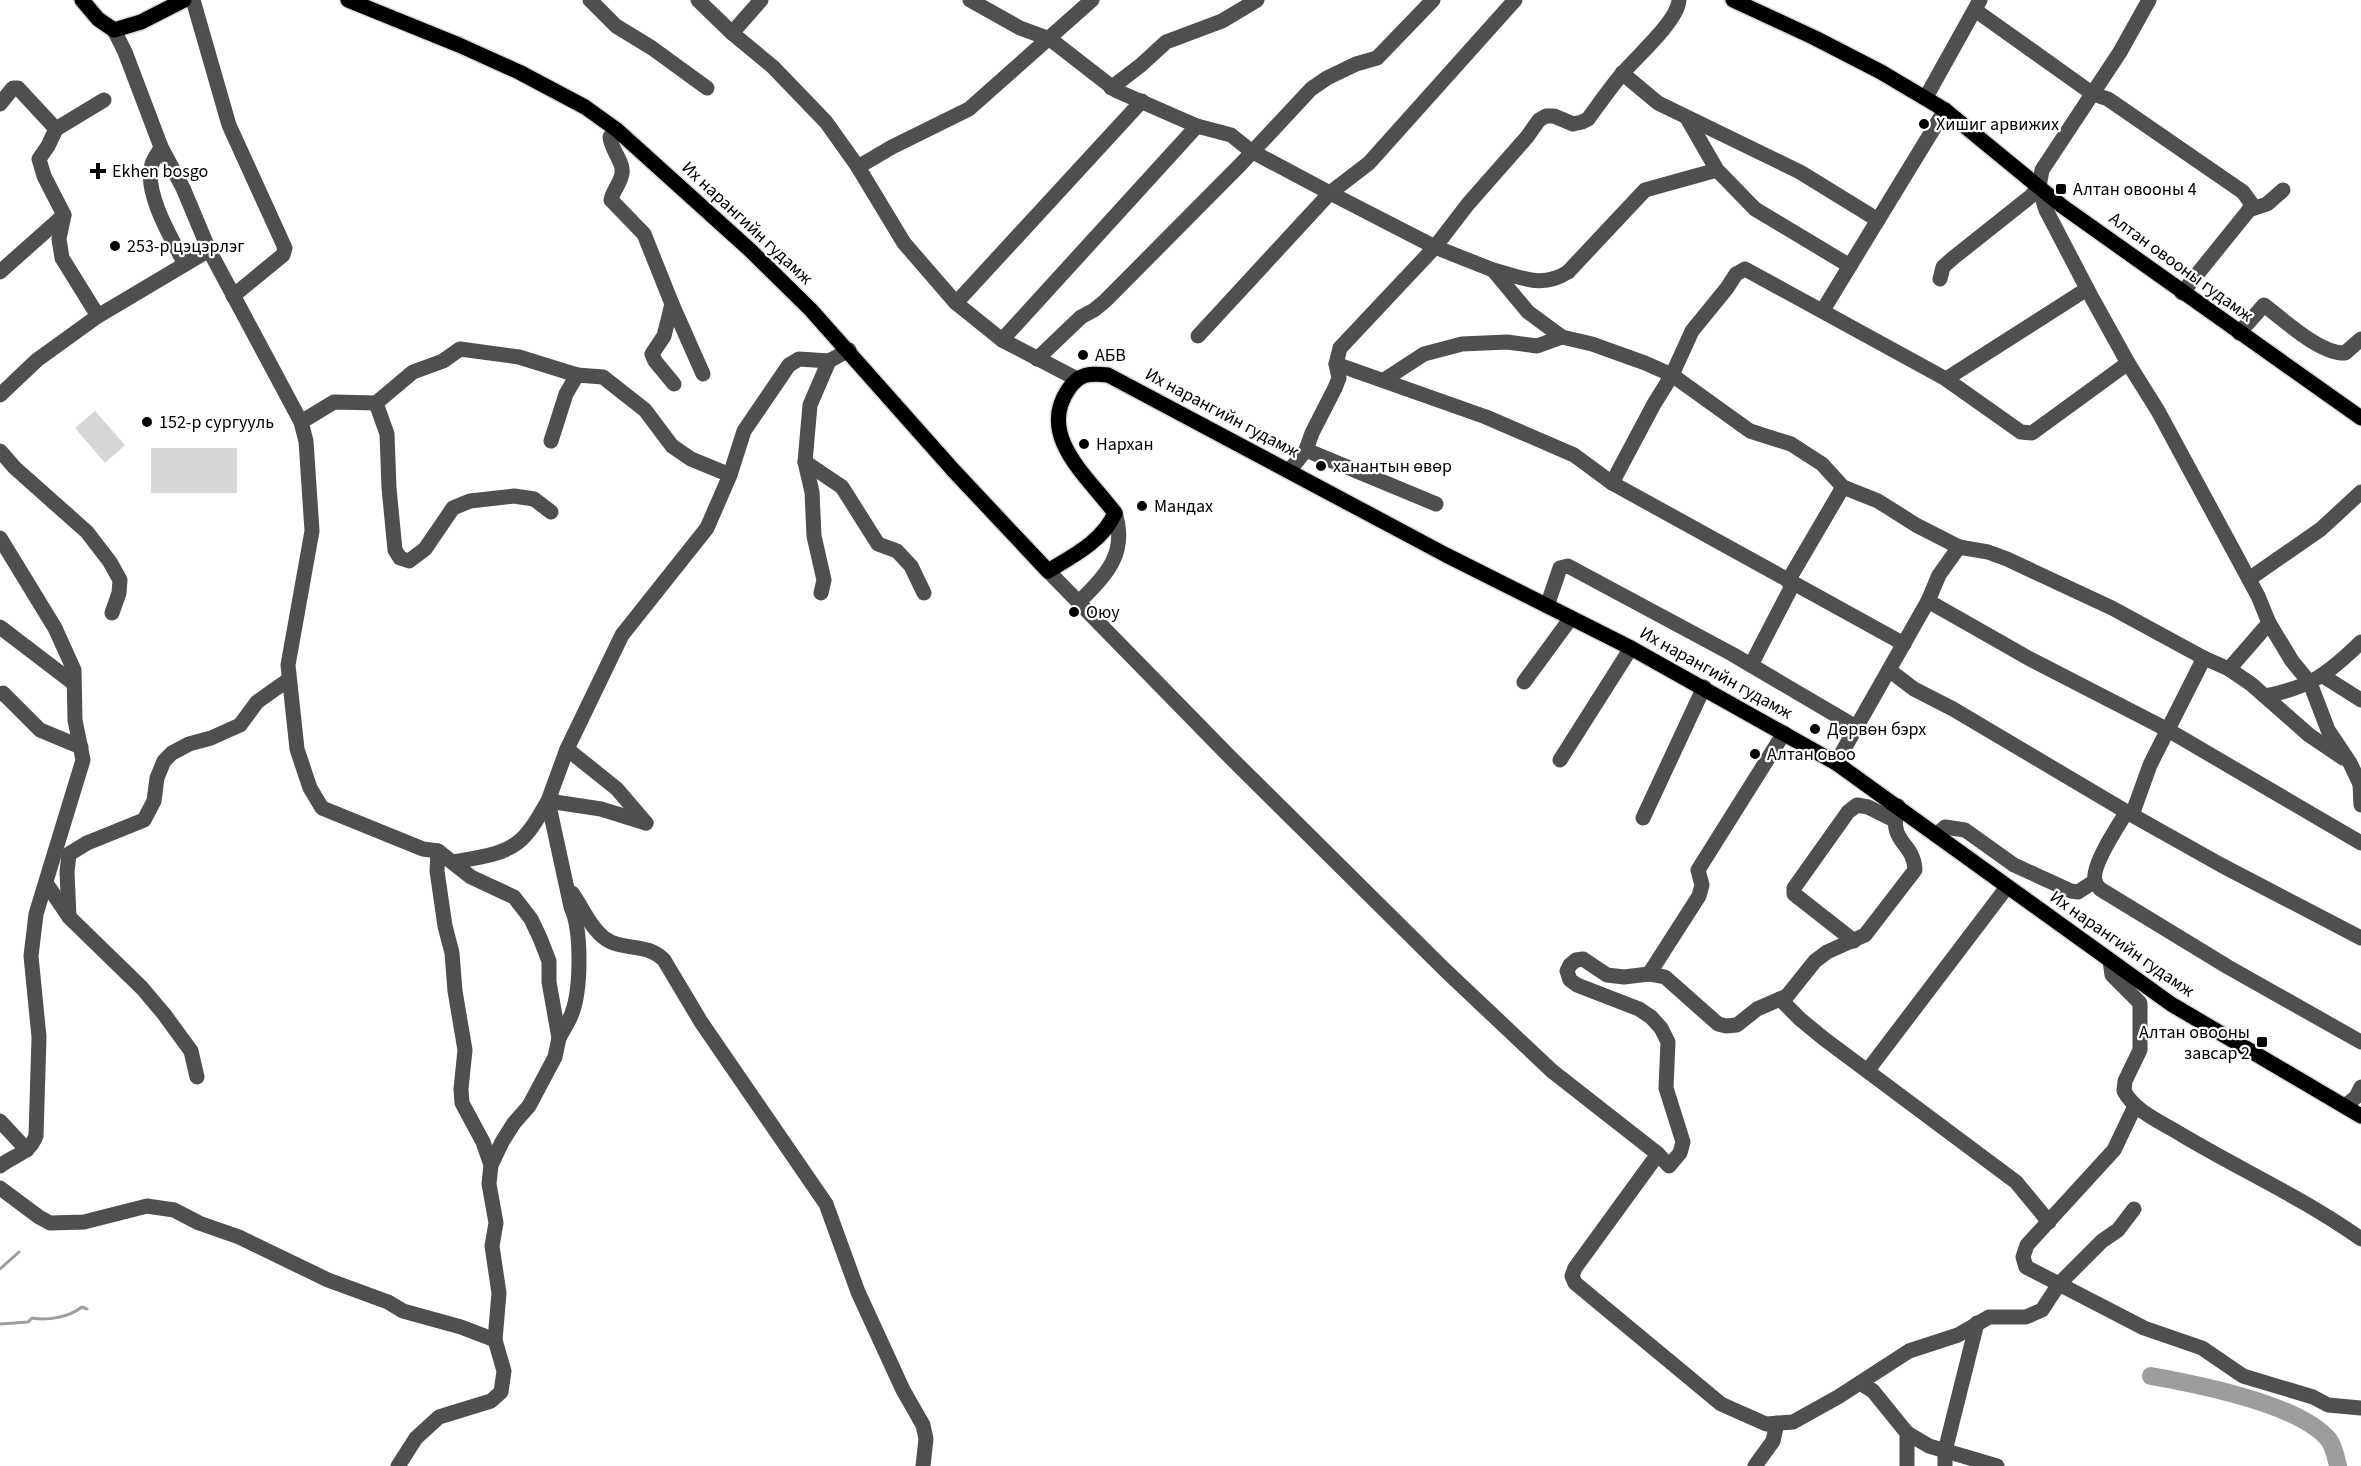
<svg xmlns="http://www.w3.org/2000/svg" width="2361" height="1466" viewBox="0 0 2361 1466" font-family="'Source Sans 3',sans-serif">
<rect width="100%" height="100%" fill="#fff"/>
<g fill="#d6d6d6">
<path d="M95,411L125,445L105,463L75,428Z"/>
<rect x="151" y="448" width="86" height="45"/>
</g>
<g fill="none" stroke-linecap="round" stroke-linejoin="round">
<g stroke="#9d9d9d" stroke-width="3">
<path d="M0,1269L19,1252"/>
<path d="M0,1324L28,1322L32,1318C48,1321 69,1317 82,1307L87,1309"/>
</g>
<path stroke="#9d9d9d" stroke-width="18" d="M2151,1376C2196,1384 2300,1404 2329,1440C2334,1447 2336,1457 2338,1466"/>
<g stroke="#dbdbdb" stroke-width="18">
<g id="major">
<path d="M82,0L98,19L114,30L141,22L184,0"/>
<path d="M348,0L459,45L519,72L585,107L617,130L750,250L811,310L954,471L1048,571C1073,556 1103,541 1115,513C1088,477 1037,436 1068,390C1079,373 1090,373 1108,375L1446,555L1631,648L1836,763L2171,1004L2361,1116"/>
<path d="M1733,0L1815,38L1881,72L1945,110L2062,206L2361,418"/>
</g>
</g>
<g stroke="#4f4f4f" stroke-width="15">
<path d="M193,0L229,125L285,248L283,255L233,296"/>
<path d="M590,0L616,26L652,48L707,88"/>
<path d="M698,0L732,33L773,67L826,122L858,167L904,243L956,303L1002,340L1077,379"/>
<path d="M970,0L1020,28L1050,39L1117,91L1197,126L1231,135L1251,151L1330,193L1435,247L1493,270L1528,312L1562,337L1592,344L1645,363L1672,375L1750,431L1791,444L1822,464L1843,487L1878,501L1916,525L1959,547"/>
<path d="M2149,0L2120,52L2042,170L2039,187L2046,210L2092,298L2128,363L2158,411L2258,596L2269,623L2292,661L2310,683L2328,730L2350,763L2361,786"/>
<path d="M1975,10L2093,94L2108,99L2243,192L2251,203L2249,210L2182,293"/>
<path d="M114,30L125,52L161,147L183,188L209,250L301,422L306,441L312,531L288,665L297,749L310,788L322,808L423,849L438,851L471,877L514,897L531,919L540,938L549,961V982L559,1038L555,1057L529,1106L514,1123L502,1142L491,1165L489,1184L496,1223L492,1246L499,1293L495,1340L504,1371L501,1392L491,1401L439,1417L416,1438L398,1466"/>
<path d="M732,33L761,0"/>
<path d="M1622,73L1658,103L1800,172L1878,220"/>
<path d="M1111,88L1141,65L1166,42L1222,21L1257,0"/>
<path d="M1926,97L1980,0"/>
<path d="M0,104L13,88H18L56,129L48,146L39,159L44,176L64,215L59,239L62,258L98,316"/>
<path d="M1687,118L1717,170L1755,209L1850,266"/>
<path d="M56,129L104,100"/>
<path d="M617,130L610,137C611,150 624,162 622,173C621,183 613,190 611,200L644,234L672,304"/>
<path d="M161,147C159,152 154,158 152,164C143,192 172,239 185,264"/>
<path d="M858,167L892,147L969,109L1092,0"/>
<path d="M2249,210L2267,204L2283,190"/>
<path d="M1493,270C1522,277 1541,289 1568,272L1645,190L1717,170"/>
<path d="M0,272L64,215"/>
<path d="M1940,279L1943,267L1953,258L2031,196L2039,187"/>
<path d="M956,303L1142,101"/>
<path d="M1823,310L1945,110"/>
<path d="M2239,333L2264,305C2284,320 2320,354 2345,353L2361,339"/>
<path d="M1198,336L1330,193L1369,163L1515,0"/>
<path d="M1002,340L1197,126"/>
<path d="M849,350L829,361L810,405L805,462L842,487L878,544L897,551L911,566L924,593"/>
<path d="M1037,359L1081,317L1094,310L1105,301L1241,164L1311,89L1327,78L1356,64L1377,58L1433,0"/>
<path d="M1336,364L1486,417L1574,455L1612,483L1904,644"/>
<path d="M577,375L603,377L645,410L672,446L691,459L730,475"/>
<path d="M1946,379L2087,289"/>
<path d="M1384,380L1424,354L1462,344L1507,342L1537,346L1562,337"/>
<path d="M674,384L655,361L652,354L664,336L672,304L703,374"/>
<path d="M0,395L37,360L98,316L209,250"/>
<path d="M376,403L387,434L389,488L395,550L400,558L409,561L425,549L453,508L470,501L514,496L534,499L551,512"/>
<path d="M301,422L334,402L376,403L413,372L443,361L460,349L519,357L577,375L566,394L551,441"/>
<path d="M1306,450L1436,504"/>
<path d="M0,451L15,468L87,532L110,562L120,580L119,593L112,613"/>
<path d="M805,462L812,492L814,536L824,580L821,593"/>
<path d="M1289,471L1306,450L1312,433L1335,388L1339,378L1336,364L1340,348L1435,247L1468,204L1527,137L1539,120L1546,116H1554L1573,124L1582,122L1588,119C1599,104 1610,88 1622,74C1636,57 1678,21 1679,0"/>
<path d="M1612,483L1654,404L1672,375L1692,331L1727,288L1736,274L1745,269L1946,379L2021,432L2032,433L2128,363"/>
<path d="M0,538L55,628L74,670L75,720L83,760L36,914L31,956L39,1037L36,1136C29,1154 14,1155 0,1166"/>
<path d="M1048,571L1228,755L1445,970L1552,1071L1658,1154L1669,1166L1680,1153L1683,1142L1666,1088L1668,1042L1661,1028L1651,1017L1639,1009L1577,985L1570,980L1567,971L1570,965L1576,960L1583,959L1607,975L1624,977L1649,974L1665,977L1718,1024L1726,1026L1737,1025L1757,1009L1787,996L1815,961L1827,952L1865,935L1915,870C1914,841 1887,844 1898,806"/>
<path d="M2249,579L2321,529L2361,492"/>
<path d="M1788,581L1843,487"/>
<path d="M1928,601L2030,659L2168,730L2361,843"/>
<path d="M1078,603C1106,575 1128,554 1115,513"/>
<path d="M1547,606L1560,568L1568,566L1732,654L1856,727"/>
<path d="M0,627L72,682"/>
<path d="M1751,665L1793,584"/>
<path d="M2229,669L2269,623"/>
<path d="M1889,670L1914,689L1953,709L2132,815L2150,765L2204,658"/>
<path d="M2323,676L2361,700"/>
<path d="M1524,682L1571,618"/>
<path d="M0,694L3,693L40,730L81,747"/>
<path d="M2265,696C2311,687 2328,674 2361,642"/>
<path d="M567,749L617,789L646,823"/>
<path d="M1560,760L1631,648"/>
<path d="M1836,763L1928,601L1939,575L1959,547L1988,552L2007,559L2112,608L2204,658L2229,669L2251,684L2309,735L2343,758"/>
<path d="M2360,784L2361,805"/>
<path d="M2126,813C2118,826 2091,866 2095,881C2096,884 2098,887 2100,889L2228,967L2361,1042"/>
<path d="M2132,815L2221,865L2361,938"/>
<path d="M1643,818L1704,687"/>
<path d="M1936,835L1945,827L1965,830L2014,865L2071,891L2078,892L2095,881"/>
<path d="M438,851L437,871L445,926L452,953L455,991L465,1050L461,1089L462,1103L483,1142L491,1165"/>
<path d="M453,862C474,858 500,856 517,843C530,834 540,814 548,801L601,809L646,823"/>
<path d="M46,883L69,917L142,988L164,1014L191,1051L197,1077"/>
<path d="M572,893C583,908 593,934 611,942C630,950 648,944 664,960L701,1022L826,1204L858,1292L903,1390L923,1425L926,1439L923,1466"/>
<path d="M69,917L67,872L69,854L87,843L144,820L154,801L157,778L164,761L172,753L189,744L211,738L240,725L257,702L288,680"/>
<path d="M1854,941L1794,894V888L1848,812L1857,805L1868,807L1894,820"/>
<path d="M2110,961L2112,975L2140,1003V1050L2125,1081L2124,1091C2135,1112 2163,1123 2182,1135C2241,1170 2305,1199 2361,1239"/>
<path d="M1649,974L1699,896L1702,885L1698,870L1784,733"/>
<path d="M1780,999L1800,1019L1823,1038L2016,1182L2049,1222"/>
<path d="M559,1038C563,1030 569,1022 572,1013C581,989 582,930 571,907L548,801L567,749L622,635L707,528L730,475L744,431L789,365L799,359L829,361"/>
<path d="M1868,1070L2007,887"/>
<path d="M2135,1106L2114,1150L2027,1245L2023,1257L2026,1267L2144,1328L2202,1348L2243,1376L2313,1397L2328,1405L2361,1408"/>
<path d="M2345,1106L2356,1097L2361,1087"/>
<path d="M0,1121L27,1150"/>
<path d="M1658,1154L1575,1268L1572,1276L1575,1283L1721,1404L1766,1424L1793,1422L1838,1397L1909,1351L1958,1335L1989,1317H2026L2042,1310L2059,1284L2102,1241L2118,1230L2134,1209"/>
<path d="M0,1188L39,1217L50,1223L84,1222L147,1206L174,1210L199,1223L239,1237L328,1280L388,1302L403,1311L461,1327L495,1340"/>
<path d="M1860,1383L1873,1391L1907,1433V1466"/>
<path d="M1907,1433L1929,1446L1997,1466"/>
<path d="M1755,1466L1773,1441L1777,1423"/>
<path d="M1945,1466V1451L1977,1323"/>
</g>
<use href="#major" stroke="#000" stroke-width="15"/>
</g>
<g fill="#000" stroke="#fff" stroke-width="2">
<circle cx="1924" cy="124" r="6"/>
<path d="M95 162h6v6h6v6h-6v6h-6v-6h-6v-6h6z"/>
<rect x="2055" y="183" width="12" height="12" rx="3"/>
<circle cx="115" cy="246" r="6"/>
<circle cx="1083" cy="355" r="6"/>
<circle cx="147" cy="422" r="6"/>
<circle cx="1084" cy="444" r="6"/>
<circle cx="1321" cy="466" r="6"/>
<circle cx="1142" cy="506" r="6"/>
<circle cx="1074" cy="612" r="6"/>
<circle cx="1815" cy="729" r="6"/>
<circle cx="1755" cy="754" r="6"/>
<rect x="2256" y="1036" width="12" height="12" rx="3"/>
</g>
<g text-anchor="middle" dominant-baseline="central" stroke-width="4.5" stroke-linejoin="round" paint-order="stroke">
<g font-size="18" fill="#000" stroke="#fff" text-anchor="start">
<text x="1936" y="124">Хишиг арвижих</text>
<text x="112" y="171">Ekhen bosgo</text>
<text x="2073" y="189">Алтан овооны 4</text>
<text x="127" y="246">253-р цэцэрлэг</text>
<text x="1095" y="355">АБВ</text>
<text x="159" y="422">152-р сургууль</text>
<text x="1096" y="444">Нархан</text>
<text x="1333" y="466">ханантын өвөр</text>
<text x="1154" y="506">Мандах</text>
<text x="1086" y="612">Оюу</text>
<text x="1827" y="729">Дөрвөн бэрх</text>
<text x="1767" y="754">Алтан овоо</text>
<text x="2250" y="1032" text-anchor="end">Алтан овооны<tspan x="2250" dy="21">завсар 2</tspan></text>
</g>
<g font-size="18" fill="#000" stroke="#fff">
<text transform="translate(747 223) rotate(43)">Их нарангийн гудамж</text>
<text transform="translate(2181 267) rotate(36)">Алтан овооны гудамж</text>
<text transform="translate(1222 413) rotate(28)">Их нарангийн гудамж</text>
<text transform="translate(1716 673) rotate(29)">Их нарангийн гудамж</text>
<text transform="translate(2122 944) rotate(35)">Их нарангийн гудамж</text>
</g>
</g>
</svg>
